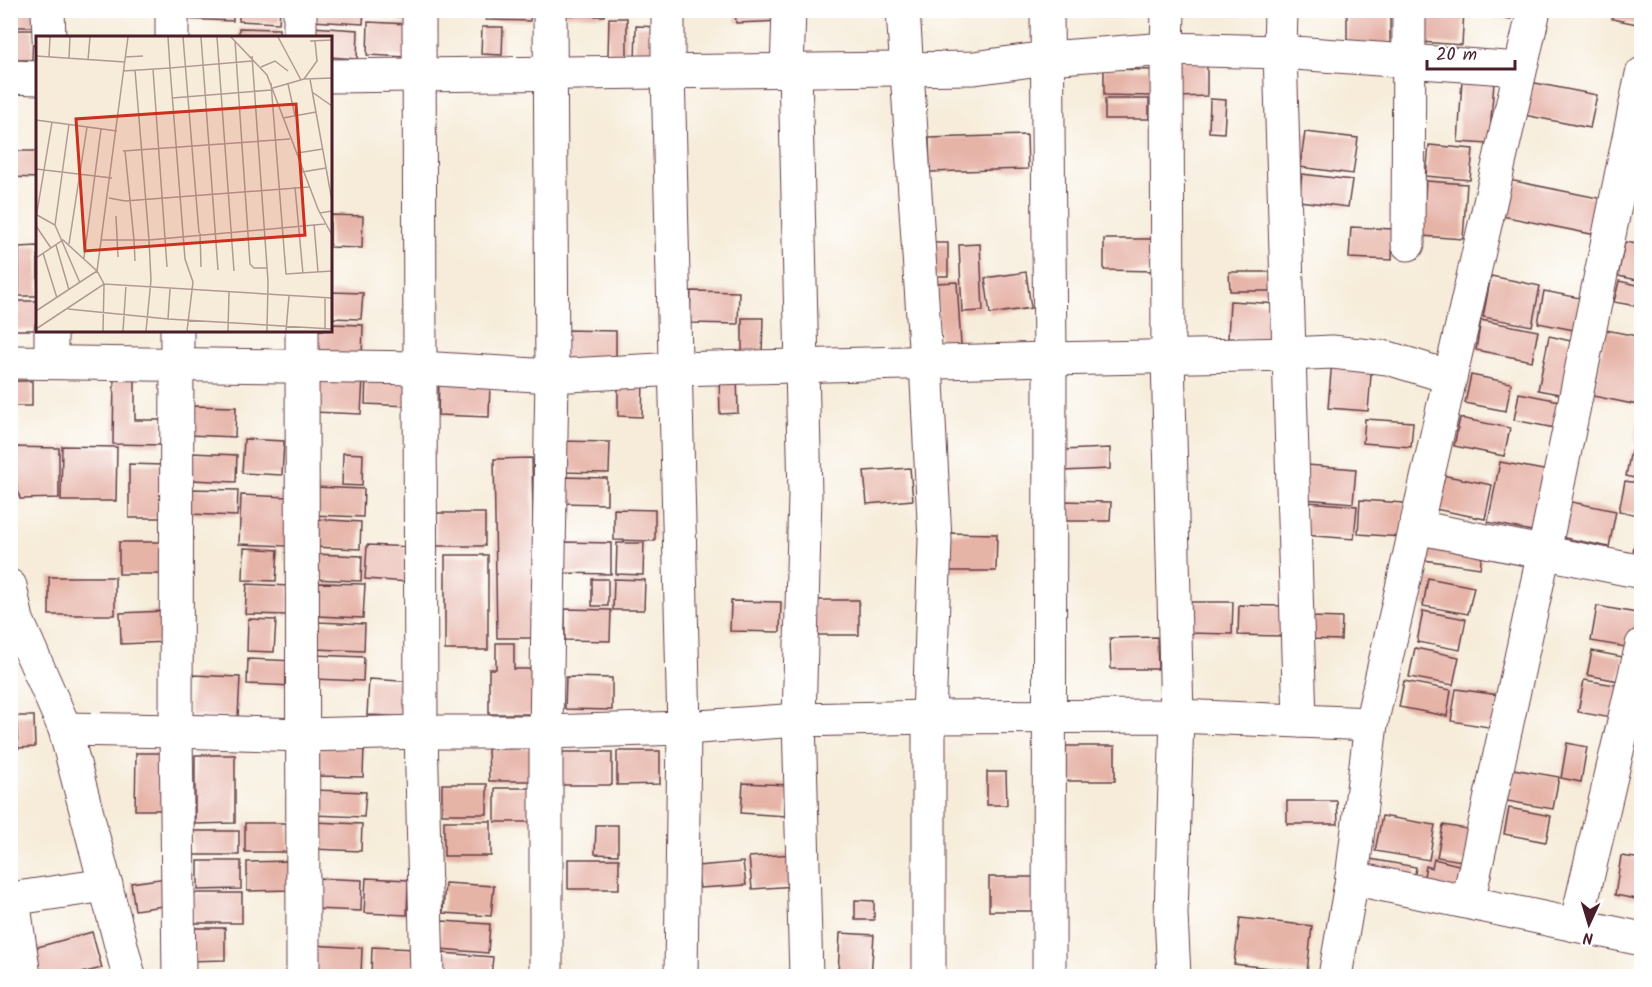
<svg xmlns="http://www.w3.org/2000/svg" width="1652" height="987" viewBox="0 0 1652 987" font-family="Kalam,sans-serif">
<rect width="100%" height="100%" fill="#fff"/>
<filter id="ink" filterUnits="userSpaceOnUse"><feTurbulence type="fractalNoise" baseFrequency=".0167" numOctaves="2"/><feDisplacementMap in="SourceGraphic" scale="12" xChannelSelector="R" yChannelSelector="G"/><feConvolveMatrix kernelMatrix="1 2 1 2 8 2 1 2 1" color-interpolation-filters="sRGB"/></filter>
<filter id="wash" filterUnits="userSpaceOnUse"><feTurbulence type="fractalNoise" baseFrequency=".008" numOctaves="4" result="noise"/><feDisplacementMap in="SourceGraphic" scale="24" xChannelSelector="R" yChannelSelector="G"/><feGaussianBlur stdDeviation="1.35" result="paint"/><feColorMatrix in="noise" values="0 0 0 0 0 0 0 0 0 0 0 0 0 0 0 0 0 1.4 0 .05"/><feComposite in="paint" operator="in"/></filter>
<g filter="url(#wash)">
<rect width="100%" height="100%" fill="#f6ecd9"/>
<g id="blocks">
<g fill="#e6b3a7">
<rect x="10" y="10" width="25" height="17"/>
<path d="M184,10H233V21L183,19Z"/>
<path d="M239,10H280L279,23L239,21Z"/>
<path d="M312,10H364L363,24L312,21Z"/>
<path d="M370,10H405V17L370,15Z"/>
<path d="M486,10H531L530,21L486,20Z"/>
<path d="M555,10H605L604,16L555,15Z"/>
<path d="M735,10H780V21L736,23Z"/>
<path d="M1422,10H1464L1462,45L1420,42Z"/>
<path d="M1469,10H1512L1511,19L1469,15Z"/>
<path d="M1613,10H1642V25L1612,19Z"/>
<rect x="1347" y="14" width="43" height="33"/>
<path d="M609,18H627V57L608,56Z"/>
<path d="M368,22L408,24L407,57L367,55Z"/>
<path d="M636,26L661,27L660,65L635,64Z"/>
<path d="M311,27L358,30L357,59L330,57V38H311Z"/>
<path d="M482,27H503L502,55L481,54Z"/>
<path d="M239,28L279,29V38H239Z"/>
<path d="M11,30H33L32,60H10Z"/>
<path d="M1177,61H1207V96L1177,97Z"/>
<path d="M1104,69L1153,70L1152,96L1104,95Z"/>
<path d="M1462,80L1494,83L1489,144L1458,142Z"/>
<path d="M1530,82L1597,95L1590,128L1524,115Z"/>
<rect x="1105" y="99" width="44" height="20"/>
<path d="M1210,99L1226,100L1224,133L1209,132Z"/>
<path d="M1305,132L1358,138L1353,174L1300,167Z"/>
<path d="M1027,135L1028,169L930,172L929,138Z"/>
<path d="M1429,145L1473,149L1470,180L1426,176Z"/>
<path d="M10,151H38V178L10,177Z"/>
<path d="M1302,174L1352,180L1348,207L1299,201Z"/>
<path d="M1504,179L1603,199L1596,235L1497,215Z"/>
<path d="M1426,181L1467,184L1463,239L1422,236Z"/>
<path d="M330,215L363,216L362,248L330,247Z"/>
<path d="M1351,227L1393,229L1392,260L1349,258Z"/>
<path d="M1104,239H1156V271L1104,270Z"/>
<path d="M1625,242L1642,245V281L1618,276Z"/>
<rect x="929" y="243" width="19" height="33"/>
<path d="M980,244L983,311L962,312L959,245Z"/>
<path d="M38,246V296H19V247Z"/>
<path d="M1026,272L1031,308L990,314L985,278Z"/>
<path d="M1229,272H1278L1277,291H1230Z"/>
<path d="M1491,276L1540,286L1532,326L1483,317Z"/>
<path d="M1619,281L1642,286V307L1614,302Z"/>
<path d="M957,282L961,345L940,347L936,283Z"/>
<path d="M691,291L739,292L738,324L690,323Z"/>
<path d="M1544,291L1585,299L1579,331L1538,323Z"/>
<path d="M330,292L363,293L361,319L330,318Z"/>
<rect x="10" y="301" width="28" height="29"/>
<path d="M1230,301L1281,304L1279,341L1228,338Z"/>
<path d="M742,318H763L762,354L742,353Z"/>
<path d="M1481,320L1538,331L1532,361L1476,350Z"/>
<path d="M330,324L363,325L362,358L317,355L318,330H330Z"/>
<path d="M565,330L616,331V367L564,366Z"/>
<path d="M1606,330L1642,337V389L1638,405L1593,396Z"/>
<path d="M1549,336L1575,342L1564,395L1538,390Z"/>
<path d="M1332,360L1372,363L1368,411L1328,408Z"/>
<path d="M737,374L738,413L720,414L719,375Z"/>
<path d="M1471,375L1511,383L1506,411L1465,403Z"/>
<path d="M315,376L363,378L361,414L314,412Z"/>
<path d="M366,376L410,378L409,406L365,404Z"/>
<path d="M114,378H135V420H162L161,445L113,444Z"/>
<path d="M439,380L490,381L489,417L438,415Z"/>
<path d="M618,380L643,381L642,417L618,416Z"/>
<rect x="10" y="381" width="22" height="25"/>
<path d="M1519,393L1565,402L1560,429L1514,420Z"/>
<path d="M190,406L236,407L235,437L189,435Z"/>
<path d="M1460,418L1510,428L1504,456L1454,446Z"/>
<path d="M1639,418H1642V445L1634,443Z"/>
<path d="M1365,419L1413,422L1411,447L1363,443Z"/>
<path d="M244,439L284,441L282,475L242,473Z"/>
<path d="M561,441L610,442L609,473L560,472Z"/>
<path d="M62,446L117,447L116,501H61Z"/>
<path d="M10,447L59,448V498L20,499L10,457Z"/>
<path d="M1110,448V469L1062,471L1061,450Z"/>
<path d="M1631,450L1642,452V480L1626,476Z"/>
<path d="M192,453L237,455L236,482L191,480Z"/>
<path d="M343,453L363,454L362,486L342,485Z"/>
<path d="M532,458L535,638H497L494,459Z"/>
<path d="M1500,462L1549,471L1537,532L1488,522Z"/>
<path d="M129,464L163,465V518H129Z"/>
<path d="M1307,465L1356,469L1353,503L1304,499Z"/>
<path d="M910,468L913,500L867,504L864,471Z"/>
<path d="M1442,475L1492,485L1485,519L1435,509Z"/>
<path d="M561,477L607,478V504L560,503Z"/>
<path d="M1625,481L1642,484V516L1619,511Z"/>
<path d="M314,487L364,489L363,517L312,515Z"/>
<path d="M189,489L238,490L237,516L189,514Z"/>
<path d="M241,495L288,497L286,546L239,544Z"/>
<path d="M1360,500L1404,503L1402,537L1358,534Z"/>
<path d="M1058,501L1111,502L1110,521H1058Z"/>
<path d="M1567,501L1616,511L1609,547L1560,537Z"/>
<path d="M1307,502L1357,506L1354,539L1304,535Z"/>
<path d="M614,509L655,510V541L614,540Z"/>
<rect x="436" y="513" width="49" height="33"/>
<path d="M314,519L361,522L360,549L312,547Z"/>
<path d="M1639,520L1642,521V553L1633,551Z"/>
<path d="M945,533L997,534L996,571H945Z"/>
<path d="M1427,539L1483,548L1480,568L1424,560Z"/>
<rect x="119" y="542" width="45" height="32"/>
<path d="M562,542L611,543V574L561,573Z"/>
<path d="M617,543H644L643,575L616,574Z"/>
<path d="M367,545L411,547L409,582L365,579Z"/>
<path d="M244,548L278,550L276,581L243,580Z"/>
<path d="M314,554L362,556L361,581L313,579Z"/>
<rect x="445" y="555" width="43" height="95"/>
<rect x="49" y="577" width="66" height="38"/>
<path d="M1428,578L1474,587L1468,614L1423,606Z"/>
<rect x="592" y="579" width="16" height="27"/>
<path d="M614,579L645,580L644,610H613Z"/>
<path d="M318,583L365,584L363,618L317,616Z"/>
<path d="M247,584L289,586L288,615L245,614Z"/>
<rect x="814" y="600" width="45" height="35"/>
<path d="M731,601L781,602L780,632L730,631Z"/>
<path d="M1187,602H1233L1232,634L1187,633Z"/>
<path d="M1239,605L1282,606L1281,636L1238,635Z"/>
<path d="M1597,606L1642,614V624L1637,649L1591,641Z"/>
<path d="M565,609L611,610L610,641L565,640Z"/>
<path d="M165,611L167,642L121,644L120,613Z"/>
<path d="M1423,611L1466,619L1460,650L1417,642Z"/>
<path d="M1310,617L1342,618L1341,640L1309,639Z"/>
<path d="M248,619L276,620L274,652L247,651Z"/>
<path d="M317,622L365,624L364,651L316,649Z"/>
<path d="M1157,637L1158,669H1111L1110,638Z"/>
<path d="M496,643H514V669H534V714H489V669H496Z"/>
<path d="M1415,648L1459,657L1453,685L1409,677Z"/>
<path d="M1592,651L1623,657L1619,681L1587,675Z"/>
<path d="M315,655L364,657L363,681L314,679Z"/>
<path d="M248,659L296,661L295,686L247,684Z"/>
<path d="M192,675L240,677L238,717L190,715Z"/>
<path d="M566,677L612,678V710L565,709Z"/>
<path d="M369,679L416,682L415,717L367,715Z"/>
<path d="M1584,680L1628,687L1622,720L1578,712Z"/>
<path d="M1404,681L1451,690L1447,716L1399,707Z"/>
<path d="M1456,689L1499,695L1494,728L1451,721Z"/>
<path d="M16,716H34L35,747L18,748Z"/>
<path d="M1567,743L1587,747L1581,782L1561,778Z"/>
<path d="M319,744L364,745L363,777L317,776Z"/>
<path d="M1066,746H1115V781H1065Z"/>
<path d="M540,748L541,781H489L488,749Z"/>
<path d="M617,751H660V784L617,785Z"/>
<rect x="561" y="752" width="51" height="33"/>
<path d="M136,753H163V810H135Z"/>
<path d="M195,755H235V823L195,824Z"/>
<path d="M1513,769L1559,777L1553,809L1507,801Z"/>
<path d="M987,772H1006L1007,805H987Z"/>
<path d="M743,783L788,785L786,816L741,813Z"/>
<rect x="442" y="784" width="45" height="30"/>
<rect x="495" y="788" width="40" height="34"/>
<path d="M314,790L366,792L364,817L313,815Z"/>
<path d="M1287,801H1337L1338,824H1287Z"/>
<path d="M1509,808L1551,816L1546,842L1504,834Z"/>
<path d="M1382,816L1435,825L1429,860L1375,851Z"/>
<rect x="444" y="821" width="47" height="35"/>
<path d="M314,822L362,824L361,851L313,849Z"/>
<rect x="245" y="823" width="43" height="29"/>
<path d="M596,825H618V855L595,854Z"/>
<path d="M1443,825L1479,831L1474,863L1437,857Z"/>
<path d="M192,831H239V855H193Z"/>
<path d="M794,854L796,886L752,889L749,857Z"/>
<path d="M1621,856L1642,859V900L1615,895Z"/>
<rect x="568" y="859" width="51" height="30"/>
<path d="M1370,859L1416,867L1413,887L1366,879Z"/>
<path d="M1434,859L1467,867L1461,895L1422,886L1426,866L1432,868Z"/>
<path d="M198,861H241V889L198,890Z"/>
<path d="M290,861L291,890L247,891V862Z"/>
<path d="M743,862L746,885L700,888L697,866Z"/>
<rect x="989" y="877" width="48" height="34"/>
<path d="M166,878L170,905L135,910L131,883Z"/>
<path d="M315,878L362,880L361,911L314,909Z"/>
<path d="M366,878L408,880L407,915L364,913Z"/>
<path d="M445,883L494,886L491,916L443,913Z"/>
<rect x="193" y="893" width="49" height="30"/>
<path d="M855,900L874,901V920H855Z"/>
<path d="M1240,918L1312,926L1307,972L1234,964Z"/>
<path d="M442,921L490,924L488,953L440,949Z"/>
<path d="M187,928H225V960L187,961Z"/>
<path d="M92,932L102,968L69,976H41L34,948Z"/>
<path d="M840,933L874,935L871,976H838Z"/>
<path d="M311,945L362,948L361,976H310Z"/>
<path d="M372,947L415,949L414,976H371Z"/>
<path d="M443,953L493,957L491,976H441Z"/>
</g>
</g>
</g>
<g filter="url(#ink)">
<use href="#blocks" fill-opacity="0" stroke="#643e45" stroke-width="1.5"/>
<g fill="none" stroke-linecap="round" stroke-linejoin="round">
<g stroke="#643e45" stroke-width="35">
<g id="minor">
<path d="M48,10L49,38"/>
<path d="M172,10V38"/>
<path d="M419,10L421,732L427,976"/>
<path d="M668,10V71L684,728L681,976"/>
<path d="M903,10L926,362L935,540L929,717V976"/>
<path d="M1047,10L1050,359L1049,976"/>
<path d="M1281,10L1280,52L1520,69"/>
<path d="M300,38V10"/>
<path d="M795,69L805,495L799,720L806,976"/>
<path d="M787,70L789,10"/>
<path d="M330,76L974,68L1047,58L1167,49L1168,10"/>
<path d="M10,77L38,78"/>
<path d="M1408,244L1409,10"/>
<path d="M51,330V362"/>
<path d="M177,330L176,731L179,976"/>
<path d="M302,330L303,976"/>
<path d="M10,362L420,368L552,376L676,369L1050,359L1289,354L1332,352L1388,358L1450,377"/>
<path d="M1416,527L1642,572"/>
<path d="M65,729L176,731L303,735L421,732H546L684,728L799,720L929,717L1177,716L1371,724"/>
<path d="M1352,878L1642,939"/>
<path d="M10,899L106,885"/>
<path d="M13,899L24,976"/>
<path d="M1468,902L1544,552L1642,74"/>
<path d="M1576,925L1642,645"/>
<path d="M546,976V732L552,376L550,10"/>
<path d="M1174,976L1171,914L1177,716L1168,357L1167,49L1280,52L1300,721"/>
<path d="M1335,976L1352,878L1371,724L1534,10"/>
</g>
</g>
<g stroke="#643e45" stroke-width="35">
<path id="tertiary" d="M10,586L17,620L65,729L129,976"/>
</g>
<use href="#minor" stroke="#fff" stroke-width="33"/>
<use href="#tertiary" stroke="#fff" stroke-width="33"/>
</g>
</g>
<g transform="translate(36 36)">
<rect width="296" height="296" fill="#f6ecd9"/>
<path fill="none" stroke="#b19a93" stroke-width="1.5" d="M132,1L134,32L216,25M147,1L163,197M165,1L182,234M181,1L198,235M195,1L231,39L282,173L284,177L296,175M242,1L265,44M199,5L214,228L218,232H231M274,5L296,4M0,20L89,26M216,20L232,245L231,295M13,21L14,1M89,21L107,20M33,22L34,1M52,24L54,1M225,31L239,25L252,35M117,33L131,231M87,35L134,32L149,223L157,246L151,295M268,43L281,25L279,5M274,43L296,165M235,47L250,238L296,235M252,48L259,80M237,52L268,43L296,42M276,56L296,70M136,62L235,54M247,82L280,76M0,84L81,95M87,115L254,103M89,115L98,204H113L99,34M261,117L287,113M0,133L76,142M266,136L290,132M259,151L267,238M73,162L89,165L273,151M284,177L296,199M1,179L19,189L44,247M80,180L82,221M0,182L16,86M278,188L282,236M19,189L33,88M0,190L15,212M164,197L165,231M66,204H98L99,225M33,208L51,91M20,209L33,254M7,217L21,262M0,222L27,204L61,235L68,248L67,295M48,222L65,93M134,253L132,283L296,293M32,273L132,283M0,275L61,235L92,1M0,293L68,248L296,262M289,294V261M87,295L90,249M110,295L115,244L113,204L289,188M192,295L193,256M250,295L253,260"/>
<path fill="#c8321e" fill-opacity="0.15" stroke="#c8321e" stroke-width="3" d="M260,68L269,199L49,215L40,83Z"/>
<rect width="296" height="296" fill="none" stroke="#4a1f2b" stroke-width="3"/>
</g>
<rect width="1652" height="987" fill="none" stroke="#fff" stroke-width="36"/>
<g transform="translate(1589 924) rotate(184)" stroke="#ffffff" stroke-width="4.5" paint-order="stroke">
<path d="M0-4.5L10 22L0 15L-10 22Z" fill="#4a1f2b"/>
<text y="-9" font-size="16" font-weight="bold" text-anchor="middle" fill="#4a1f2b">N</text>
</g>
<path d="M1427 60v9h88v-9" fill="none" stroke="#4a1f2b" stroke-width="3"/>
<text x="1436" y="60" font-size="18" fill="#4a1f2b" stroke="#ffffff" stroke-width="4.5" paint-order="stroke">20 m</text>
</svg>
